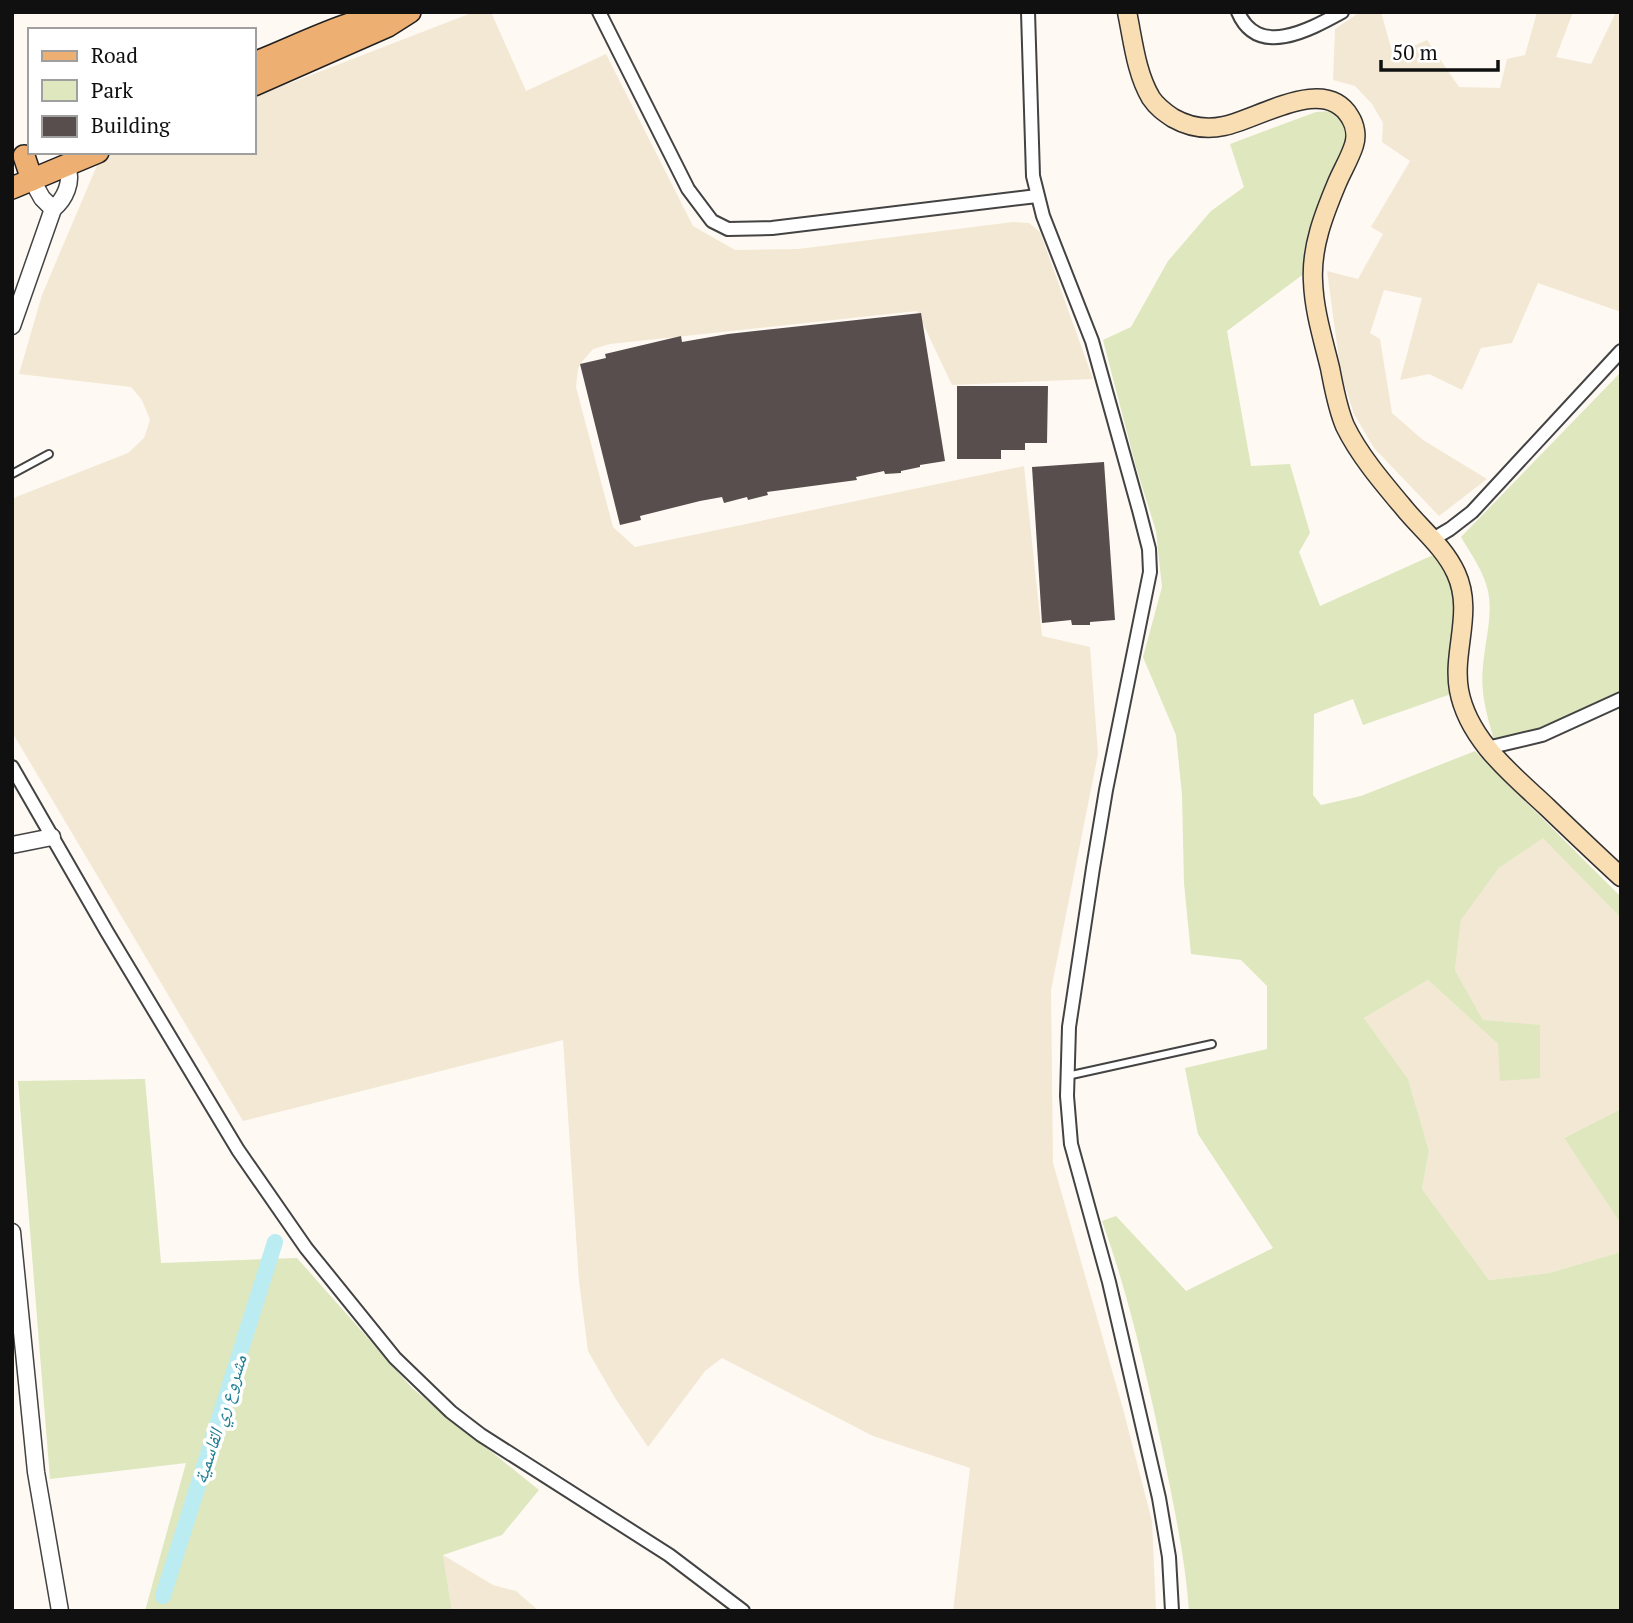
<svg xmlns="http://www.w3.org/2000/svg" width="1633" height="1623" viewBox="0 0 1633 1623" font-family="'PT Serif','Noto Naskh Arabic',serif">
<rect width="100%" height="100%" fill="#fef9f3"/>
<g fill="#f3e8d4">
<path d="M474,12H491L526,91L606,54L693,226L735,250L798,249L1013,222L1029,223L1040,232L1093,379L952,385L917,311L610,344L593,349L580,364L578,369L576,387L613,527L635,547L1024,466L1042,636L1090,647L1098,754L1051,990L1053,1163L1123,1409L1152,1521L1156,1611H953L970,1468L873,1436L722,1358L705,1371L648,1447L615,1398L588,1351L579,1281L563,1040L243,1121L12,732L13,500L16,497L128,453L144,438L150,420L142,400L131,387L19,374L42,295L98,163L115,152H254V97Z"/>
<path d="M1360,12H1381L1393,55L1427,40L1459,87L1500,88L1507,59L1525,55L1537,12H1573L1556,57L1591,64L1616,12H1621V312L1538,283L1512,343L1481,348L1462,390L1429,374L1400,380L1422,298L1384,290L1370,333L1380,339L1392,413L1423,440L1487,479L1439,516L1374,448L1354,414L1341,374L1327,271L1358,279L1383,234L1371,227L1410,161L1382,142L1383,123L1372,104L1355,86L1333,80L1335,29Z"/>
<path d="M1543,837L1621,918V1109L1564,1138L1621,1224V1252L1549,1273L1489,1280L1422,1189L1429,1151L1408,1079L1364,1018L1428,980L1498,1044L1540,1078L1483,1020L1455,970L1461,920L1499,868Z"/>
<path d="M443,1555L493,1585L516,1591L539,1611H452Z"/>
</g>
<g fill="#dee7be">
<path d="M1332,111C1348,121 1347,129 1345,146L1305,273L1227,331L1251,466L1290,464L1310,533L1299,552L1320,606L1433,555C1479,613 1440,635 1451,694L1363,725L1353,699L1314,714L1313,795L1321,805L1361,796L1475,751L1621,897V918L1543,838L1499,868L1461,920L1455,970L1483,1020L1540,1025V1078L1500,1081L1498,1044L1428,980L1364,1018L1408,1079L1429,1151L1422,1189L1489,1280L1549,1273L1621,1252V1611H1189C1185,1554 1172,1498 1161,1443C1145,1368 1128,1293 1102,1221L1116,1216L1186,1291L1273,1248L1198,1134L1185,1068L1267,1049V986L1241,960L1191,954L1184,883L1182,795L1176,735L1143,657L1162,587L1156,531L1136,467L1103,340L1131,327L1168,261L1211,211L1244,187L1230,144L1316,112Z"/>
<path d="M1621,372V693L1537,731L1494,740C1487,715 1480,693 1483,666C1485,642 1493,615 1488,591C1484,572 1471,554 1461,537Z"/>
<path d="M145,1079L161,1263L297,1258L412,1388L539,1490L502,1535L443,1555L452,1611H145L186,1463L50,1479L18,1081Z"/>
<path d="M1621,1109V1224L1564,1138Z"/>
</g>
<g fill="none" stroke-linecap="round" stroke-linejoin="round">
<path stroke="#bbecf2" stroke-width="16" d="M163,1596L275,1242"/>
</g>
<g fill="#574e4d">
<path d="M921,313L945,461L920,465V467L901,471V473L885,474L884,471L856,477L857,480L767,492L768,495L748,500L747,497L724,503L722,497L700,501L640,516L641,520L620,525L580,364L606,358L605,354L681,336L682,342L728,334Z"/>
<path d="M957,386H1048L1047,443H1025V450H1001V459H957Z"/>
<path d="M1104,462L1115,620L1090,622V625H1072L1071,620L1042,623L1032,467Z"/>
</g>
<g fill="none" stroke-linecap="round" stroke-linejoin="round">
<g stroke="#434343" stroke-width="10">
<g id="service">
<path d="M12,474L49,454"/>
<path d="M1067,1076L1212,1044"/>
</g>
</g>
<g stroke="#434343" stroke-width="16">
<g id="minor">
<path d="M599,12L688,189L712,221L728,229L772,228L1037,196"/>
<path d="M1028,12L1033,176L1043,216L1092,341L1139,510L1149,549L1150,572L1106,790L1093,868L1069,1027L1067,1096L1071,1144L1109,1282L1159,1498L1169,1557L1172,1611"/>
<path d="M1238,12C1258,59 1311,29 1342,12"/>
<path d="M1433,539L1450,529L1472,512L1621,351"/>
<path d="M1487,748L1542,735L1621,699"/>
<path d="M12,767L107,932L238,1150L306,1248L395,1358L451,1412L481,1435L669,1555L743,1611"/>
</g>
</g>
<g stroke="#434343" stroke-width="19">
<g id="tertiary">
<path d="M32,180L42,198L53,209"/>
<path d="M12,326L53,209C65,199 73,182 67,166"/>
<path d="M12,845L52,837"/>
<path d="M12,1232L36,1472L60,1611"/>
</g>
</g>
<g stroke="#323232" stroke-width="21">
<path id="secondary" d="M1127,12C1133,40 1136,73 1151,98C1157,107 1164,112 1173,118C1189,127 1206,130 1224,126C1259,119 1325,74 1350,117C1355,125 1357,136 1354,145C1350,158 1342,171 1337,183C1324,214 1311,247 1313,281C1314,311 1323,339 1330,368C1334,388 1337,407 1345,426C1359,455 1383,483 1404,508C1422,530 1444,547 1456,573C1474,612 1452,651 1459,690C1468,740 1513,775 1547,807C1572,831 1596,854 1621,877"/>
</g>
<g stroke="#212121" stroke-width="24">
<g id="primary">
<path d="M254,63C300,45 348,19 398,12"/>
<path d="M254,85L388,26L410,12"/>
<path d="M24,156L32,180"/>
<path d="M12,188L98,152"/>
</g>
</g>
<use href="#service" stroke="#fff" stroke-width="6"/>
<use href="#minor" stroke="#fff" stroke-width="12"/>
<use href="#tertiary" stroke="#fff" stroke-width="16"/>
<use href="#secondary" stroke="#f9deb3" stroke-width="18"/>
<use href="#primary" stroke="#eeaf73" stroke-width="21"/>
</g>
<g text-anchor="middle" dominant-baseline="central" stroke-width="7" stroke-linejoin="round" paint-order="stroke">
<g font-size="19" font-style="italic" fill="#207f92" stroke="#fff">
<text transform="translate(219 1419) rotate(-72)">مشروع ري القاسمية</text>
</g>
</g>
<rect width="1633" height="1623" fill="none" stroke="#101010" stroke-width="28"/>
<rect x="28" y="28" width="228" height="126" fill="#ffffff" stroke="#9f9f9f" stroke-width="2"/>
<rect x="42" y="51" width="35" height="10" fill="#eeaf73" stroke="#9f9f9f" stroke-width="2"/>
<text x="91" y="63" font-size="21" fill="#101010">Road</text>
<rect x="42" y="80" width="35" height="21" fill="#dee7be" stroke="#9f9f9f" stroke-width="2"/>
<text x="91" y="98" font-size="21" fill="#101010">Park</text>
<rect x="42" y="116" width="35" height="21" fill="#574e4d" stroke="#9f9f9f" stroke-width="2"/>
<text x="91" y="133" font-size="21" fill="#101010">Building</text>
<path d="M1381 60v10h117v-10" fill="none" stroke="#101010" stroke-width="3.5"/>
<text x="1392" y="60" font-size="21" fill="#101010" stroke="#ffffff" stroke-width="5" paint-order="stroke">50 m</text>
</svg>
